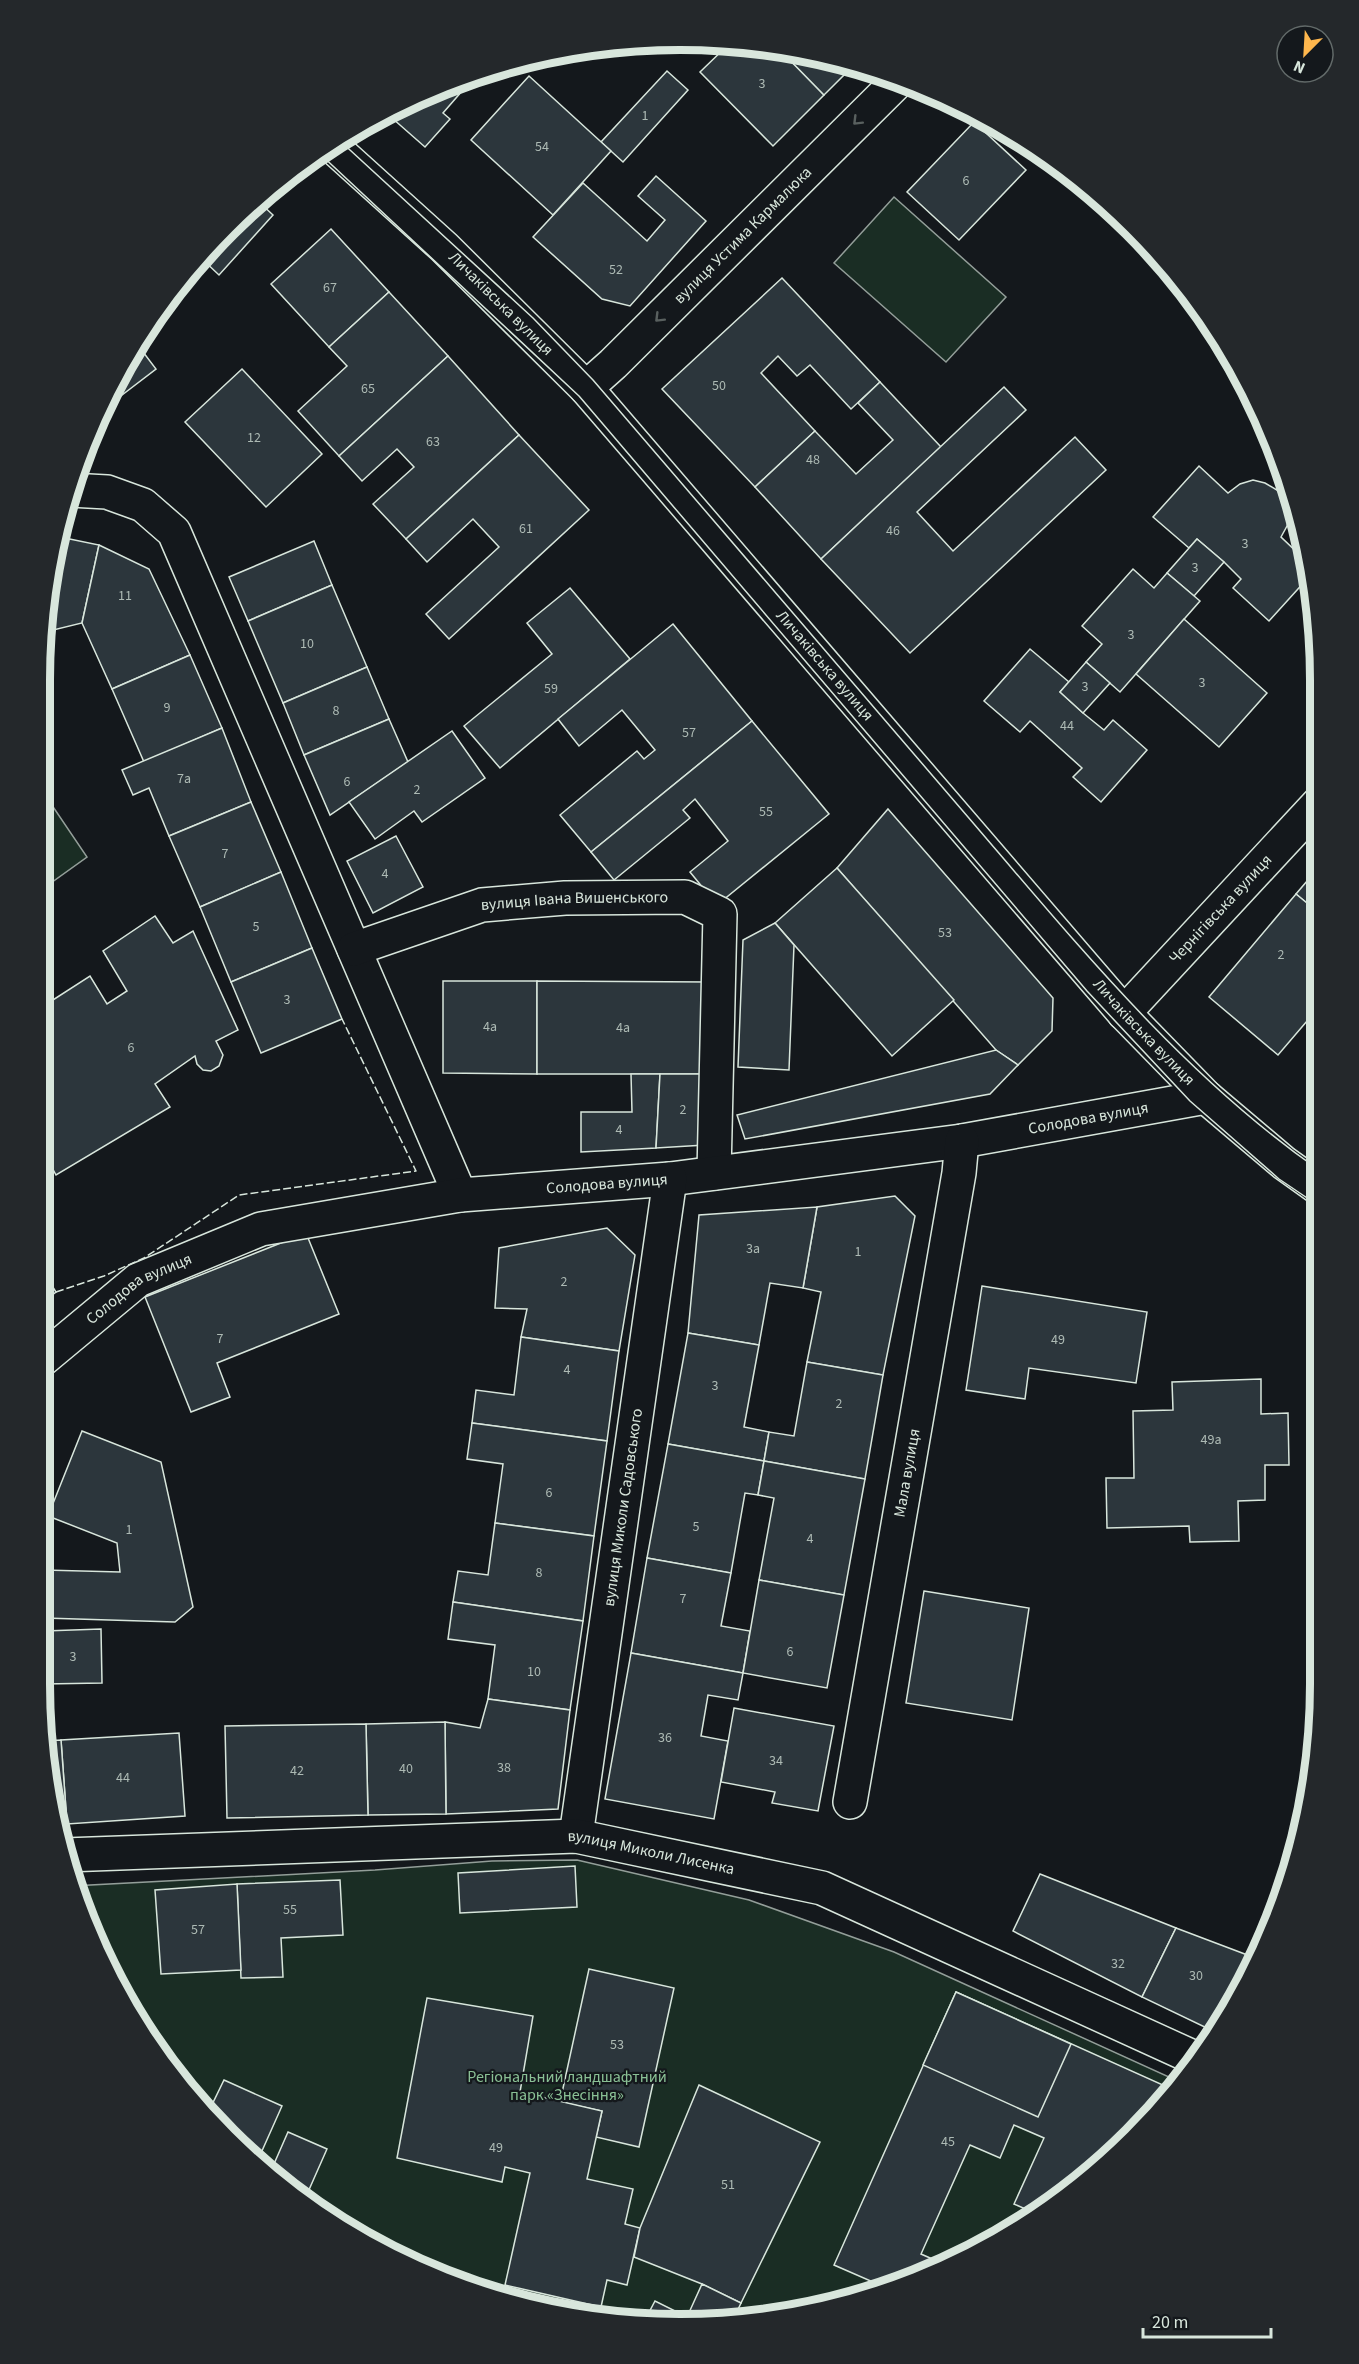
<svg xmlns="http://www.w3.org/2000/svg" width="1359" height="2364" viewBox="0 0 1359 2364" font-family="'Source Sans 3',sans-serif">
<rect width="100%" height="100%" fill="#14181c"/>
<g fill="#1a2d24" stroke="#939e99" stroke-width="1.5">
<path d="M894,197L1006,297L946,362L834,263Z"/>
<path d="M41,789L87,857L41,890Z"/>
<path d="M577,1860L749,1900L894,1952L1180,2082L1161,2107L1070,2192L999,2239L886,2291L804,2313L680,2325L513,2303L397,2259L323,2217L227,2138L171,2074L105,1968L72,1886L375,1870L492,1861Z"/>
</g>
<g fill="#2c363c" stroke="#d8e6dc" stroke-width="1.5">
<path d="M729,44L779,49L824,95L773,146L700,72Z"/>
<path d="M779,49L804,51L853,66L824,95Z"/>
<path d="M667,71L688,90L623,162L601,142Z"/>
<path d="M476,75L443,113L450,119L425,147L392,118L406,103L434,88Z"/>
<path d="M529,76L611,151L553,215L471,140Z"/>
<path d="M406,103L392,118L387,113Z"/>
<path d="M974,122L1026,170L959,240L907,192Z"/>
<path d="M656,176L706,221L630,306L602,299L533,237L583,183L647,241L665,220L638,196Z"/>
<path d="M258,201L273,215L219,275L201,258L226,227Z"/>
<path d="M331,229L389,292L329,347L271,284Z"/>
<path d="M782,278L880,382L851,409L810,365L797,376L778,356L761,373L815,431L755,487L662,389Z"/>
<path d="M389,292L448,356L339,456L298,411L347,366L329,347Z"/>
<path d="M137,344L156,369L105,408Z"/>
<path d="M448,356L519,435L406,539L373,504L414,467L397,449L362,481L339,456Z"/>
<path d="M242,369L322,454L266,507L185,422Z"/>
<path d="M880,382L941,447L821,559L755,487L815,431L856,474L893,440L858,403Z"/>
<path d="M1004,387L1026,410L917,512L953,551L1075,437L1106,470L910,653L821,559Z"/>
<path d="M519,435L589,510L449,639L426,614L499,547L473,519L427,562L406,539Z"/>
<path d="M1199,466L1228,493L1240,484L1253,480L1265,483L1277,490L1285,501L1290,514L1287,526L1281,537L1303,558L1307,579L1269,621L1233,588L1241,579L1224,562L1197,539L1189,548L1153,517Z"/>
<path d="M60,537L99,545L82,623L41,633Z"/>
<path d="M1197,539L1224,562L1194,596L1167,573Z"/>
<path d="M314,541L332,585L248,621L229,577Z"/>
<path d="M99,545L149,569L190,655L112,689L82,623Z"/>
<path d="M1133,569L1154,588L1167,573L1200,601L1120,692L1086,662L1102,644L1082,626Z"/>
<path d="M332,585L367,667L283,703L248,621Z"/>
<path d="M570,588L630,659L500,768L464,726L552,654L527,623Z"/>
<path d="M1184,619L1267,693L1219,747L1136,674Z"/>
<path d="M673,624L752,721L591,852L560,815L637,751L644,759L655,750L622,710L579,746L558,719Z"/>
<path d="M1030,649L1069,682L1060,692L1083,713L1104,730L1113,720L1147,750L1101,802L1073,777L1082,768L1030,721L1020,732L984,701Z"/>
<path d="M190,655L222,728L144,762L112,689Z"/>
<path d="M1086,662L1110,683L1083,713L1060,692Z"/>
<path d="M367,667L389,719L304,755L283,703Z"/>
<path d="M389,719L408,762L330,815L304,755Z"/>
<path d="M752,721L829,814L717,905L690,872L728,841L695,799L683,810L690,818L614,880L591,852Z"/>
<path d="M222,728L251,802L169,836L149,788L133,795L122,770Z"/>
<path d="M452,731L485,778L422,822L414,811L375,839L349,802Z"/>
<path d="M251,802L281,872L200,907L169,836Z"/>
<path d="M888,809L1053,998L1052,1031L1018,1065L996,1050L837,868Z"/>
<path d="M396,836L423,887L373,913L347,861Z"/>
<path d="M1319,867V913L1296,894Z"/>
<path d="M837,868L954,1000L892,1056L775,923Z"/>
<path d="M281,872L312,948L231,982L200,907Z"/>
<path d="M1296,894L1319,913V1007L1278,1055L1209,997Z"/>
<path d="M155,916L173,943L193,931L238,1030L216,1041L223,1055L219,1066L211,1071L203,1070L197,1064L195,1056L155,1084L170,1107L56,1175L42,1149V1007L90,976L107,1004L127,991L103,951Z"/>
<path d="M775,923L794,945L789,1070L738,1067L743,940Z"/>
<path d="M312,948L342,1019L261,1053L231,982Z"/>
<path d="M443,981H537V1074L443,1073Z"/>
<path d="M537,981L710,982L709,1074H537Z"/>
<path d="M996,1050L1018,1065L990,1094L745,1139L737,1115Z"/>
<path d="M631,1074H660L656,1148L581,1152V1112H632Z"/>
<path d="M660,1074H709L705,1145L656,1148Z"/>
<path d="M42,1185L53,1201L42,1208Z"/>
<path d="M895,1196L915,1216L883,1375L807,1362L821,1292L803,1288L817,1207Z"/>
<path d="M817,1207L803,1288L770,1283L759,1345L688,1333L699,1215Z"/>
<path d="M607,1228L635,1255L619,1351L521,1337L527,1309L495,1308L499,1248Z"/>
<path d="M306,1233L339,1314L217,1363L230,1397L191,1412L145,1297Z"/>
<path d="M43,1271L56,1292L43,1302Z"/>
<path d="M982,1286L1147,1312L1136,1383L1029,1368L1025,1399L966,1390Z"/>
<path d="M688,1333L759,1345L744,1427L769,1432L764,1461L668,1444Z"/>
<path d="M521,1337L619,1351L607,1441L472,1423L476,1390L514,1395Z"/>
<path d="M807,1362L883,1375L865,1479L764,1461L769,1432L794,1436Z"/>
<path d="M1261,1379V1414L1288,1413L1289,1465H1265V1500L1238,1501L1239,1541L1190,1542L1189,1526L1107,1528L1106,1478H1134L1133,1411L1173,1410L1172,1382Z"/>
<path d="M472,1423L607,1441L594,1536L495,1523L503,1464L467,1459Z"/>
<path d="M82,1431L161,1462L193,1607L175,1622L44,1618V1570L120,1572L117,1543L48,1516Z"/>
<path d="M668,1444L764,1461L758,1495L745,1493L731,1573L647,1558Z"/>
<path d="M764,1461L865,1479L844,1595L759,1580L774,1498L758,1495Z"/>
<path d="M495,1523L594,1536L583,1621L453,1602L458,1571L488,1575Z"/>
<path d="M647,1558L731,1573L721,1626L750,1631L743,1673L631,1653Z"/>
<path d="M759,1580L844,1595L827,1688L743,1673Z"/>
<path d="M924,1591L1029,1608L1012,1720L906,1703Z"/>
<path d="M453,1602L583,1621L570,1710L488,1699L495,1645L448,1639Z"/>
<path d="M101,1629L102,1683L44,1684V1631Z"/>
<path d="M631,1653L743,1673L738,1700L708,1695L701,1736L728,1741L714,1819L605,1799Z"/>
<path d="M488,1699L570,1710L558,1809L446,1814L445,1722L480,1728Z"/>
<path d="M734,1708L834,1726L818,1811L772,1803L775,1792L721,1782Z"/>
<path d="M445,1722L446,1814L368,1815L366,1724Z"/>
<path d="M366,1724L368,1815L227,1818L225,1726Z"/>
<path d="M179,1733L185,1816L67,1824L61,1740Z"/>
<path d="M61,1740L67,1824L58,1825L45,1768L44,1741Z"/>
<path d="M575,1866L577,1907L460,1913L458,1873Z"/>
<path d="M1040,1874L1176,1928L1142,1997L1013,1931Z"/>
<path d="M340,1880L343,1935L281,1938L283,1977L241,1978L237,1884Z"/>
<path d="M237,1884L241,1970L161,1974L155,1890Z"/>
<path d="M1176,1928L1250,1956L1213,2031L1142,1997Z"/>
<path d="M1252,1948L1257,1950L1216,2032L1213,2031Z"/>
<path d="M589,1969L674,1988L639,2147L596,2137L602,2111L560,2102Z"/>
<path d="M956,1992L1174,2090L1161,2107L1070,2192L1037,2214L1014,2204L1044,2138L1014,2125L1000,2158L970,2145L921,2254L944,2264L889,2289L834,2265Z"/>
<path d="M956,1992L1071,2044L1038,2117L923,2065Z"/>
<path d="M427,1998L533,2016L520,2092L602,2111L587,2179L633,2189L625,2224L640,2228L627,2285L607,2280L601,2307L505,2285L530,2173L505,2167L502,2182L397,2158Z"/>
<path d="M224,2080L282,2106L257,2162L227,2138L207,2115Z"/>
<path d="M699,2085L820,2142L741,2303L702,2284L634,2257L640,2228Z"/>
<path d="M288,2132L327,2149L304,2201L270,2173Z"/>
<path d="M702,2284L741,2303L733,2320L680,2325L645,2320L655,2301L687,2317Z"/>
</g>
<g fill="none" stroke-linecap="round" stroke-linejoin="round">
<g stroke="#d8e6dc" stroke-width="36">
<g id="minor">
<path id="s1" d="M586,388L613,364L899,80"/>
<path d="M70,490L107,492L143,505L174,532L460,1195"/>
<path id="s2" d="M354,949L482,905L565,898L685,897L720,914L714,1173"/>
<path id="s3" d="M1124,1013L1319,803"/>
<path id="s4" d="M43,1359L138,1280L261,1229L460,1195L670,1179L962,1141L1206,1097"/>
<path id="s5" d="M850,1802L959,1173L962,1141"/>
<path id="s6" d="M576,1836L670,1179"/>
<path id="s7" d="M65,1855L576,1836L822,1888L1197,2059"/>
</g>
</g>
<g stroke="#d8e6dc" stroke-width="36">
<g id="major">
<path id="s8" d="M330,144L444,247L586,388L1124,1013L1206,1097L1284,1163L1319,1188"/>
</g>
</g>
<use href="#minor" stroke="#14181c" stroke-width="33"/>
<use href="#major" stroke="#14181c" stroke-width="33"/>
<g stroke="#d8e6dc" stroke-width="1.5">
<path d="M338,139L533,318L593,380C716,523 839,667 962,810C1072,938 1180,1073 1319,1170"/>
<path d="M318,152L579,396L1087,991L1190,1101L1279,1179L1319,1206"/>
</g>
<path stroke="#d8e6dc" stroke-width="1.5" stroke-dasharray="8 3" stroke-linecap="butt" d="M56,1292L104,1276L144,1258L239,1195L416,1171L342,1019"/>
</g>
<defs><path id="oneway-chevron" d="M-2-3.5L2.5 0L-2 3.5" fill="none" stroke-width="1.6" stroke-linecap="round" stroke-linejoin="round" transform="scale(1.5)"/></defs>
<g stroke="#59605f">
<use href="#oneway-chevron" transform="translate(857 121) rotate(135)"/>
<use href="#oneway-chevron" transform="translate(659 318) rotate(135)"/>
</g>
<g text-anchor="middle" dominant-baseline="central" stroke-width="4.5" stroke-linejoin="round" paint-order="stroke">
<g font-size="14" fill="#adbab4">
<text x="762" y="84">3</text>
<text x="645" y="116">1</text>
<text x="542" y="147">54</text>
<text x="966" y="181">6</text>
<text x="616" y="270">52</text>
<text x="330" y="288">67</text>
<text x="719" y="386">50</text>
<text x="368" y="389">65</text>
<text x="254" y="438">12</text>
<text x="433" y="442">63</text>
<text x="813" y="460">48</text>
<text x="526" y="529">61</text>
<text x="893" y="531">46</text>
<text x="1245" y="544">3</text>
<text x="1195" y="568">3</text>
<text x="125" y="596">11</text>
<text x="1131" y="635">3</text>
<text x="307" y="644">10</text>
<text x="1202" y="683">3</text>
<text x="1085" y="687">3</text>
<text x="551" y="689">59</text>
<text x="167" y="708">9</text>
<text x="336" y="711">8</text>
<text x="1067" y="726">44</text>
<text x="689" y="733">57</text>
<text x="184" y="779">7а</text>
<text x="347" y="782">6</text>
<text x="417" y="790">2</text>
<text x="766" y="812">55</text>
<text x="225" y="854">7</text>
<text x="385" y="874">4</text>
<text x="256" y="927">5</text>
<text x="945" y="933">53</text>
<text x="1281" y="955">2</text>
<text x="287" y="1000">3</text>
<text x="490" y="1027">4а</text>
<text x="623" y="1028">4а</text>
<text x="131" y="1048">6</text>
<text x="683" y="1110">2</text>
<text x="619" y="1130">4</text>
<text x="753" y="1249">3а</text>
<text x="858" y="1252">1</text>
<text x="564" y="1282">2</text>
<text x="220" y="1339">7</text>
<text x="1058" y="1340">49</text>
<text x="567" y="1370">4</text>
<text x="715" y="1386">3</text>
<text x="839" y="1404">2</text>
<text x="1211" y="1440">49а</text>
<text x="549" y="1493">6</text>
<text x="696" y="1527">5</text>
<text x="129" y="1530">1</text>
<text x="810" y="1539">4</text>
<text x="539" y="1573">8</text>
<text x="683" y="1599">7</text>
<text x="790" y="1652">6</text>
<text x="73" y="1657">3</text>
<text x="534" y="1672">10</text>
<text x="665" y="1738">36</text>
<text x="776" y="1761">34</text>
<text x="504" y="1768">38</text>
<text x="406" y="1769">40</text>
<text x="297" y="1771">42</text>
<text x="123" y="1778">44</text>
<text x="290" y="1910">55</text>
<text x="198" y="1930">57</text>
<text x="1118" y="1964">32</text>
<text x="1196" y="1976">30</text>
<text x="617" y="2045">53</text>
<text x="948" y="2142">45</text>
<text x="496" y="2148">49</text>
<text x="728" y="2185">51</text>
</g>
<g font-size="16" fill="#d8e6dc" stroke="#14181c">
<text stroke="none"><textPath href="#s1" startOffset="219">вулиця Устима Кармалюка</textPath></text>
<text stroke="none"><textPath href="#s8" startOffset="234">Личаківська вулиця</textPath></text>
<text stroke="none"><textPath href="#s8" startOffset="720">Личаківська вулиця</textPath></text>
<text stroke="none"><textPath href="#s2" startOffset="228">вулиця Івана Вишенського</textPath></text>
<text stroke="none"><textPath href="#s3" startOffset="142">Чернігівська вулиця</textPath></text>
<text stroke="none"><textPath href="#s8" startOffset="1206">Личаківська вулиця</textPath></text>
<text stroke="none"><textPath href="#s4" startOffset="1092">Солодова вулиця</textPath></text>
<text stroke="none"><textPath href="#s4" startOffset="606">Солодова вулиця</textPath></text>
<text stroke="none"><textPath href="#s4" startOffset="120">Солодова вулиця</textPath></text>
<text stroke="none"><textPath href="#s5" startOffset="334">Мала вулиця</textPath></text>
<text stroke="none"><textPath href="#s6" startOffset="332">вулиця Миколи Садовського</textPath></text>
<text stroke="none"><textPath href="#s7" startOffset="588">вулиця Миколи Лисенка</textPath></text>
</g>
<g font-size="16" fill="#8ac095" stroke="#14181c">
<text x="567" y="2077">Регіональний ландшафтний<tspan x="567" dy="18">парк «Знесіння»</tspan></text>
</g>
</g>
<path d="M0 0H1359V2364H0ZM680 50H680A630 630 0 0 1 1310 680V1684A630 630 0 0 1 680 2314H680A630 630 0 0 1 50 1684V680A630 630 0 0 1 680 50Z" fill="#24282b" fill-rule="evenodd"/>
<path fill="none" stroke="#d8e6dc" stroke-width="8" d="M680 50H680A630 630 0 0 1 1310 680V1684A630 630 0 0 1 680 2314H680A630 630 0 0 1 50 1684V680A630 630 0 0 1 680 50Z"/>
<g transform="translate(1305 54) rotate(204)"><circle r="28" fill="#14181c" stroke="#626a69" stroke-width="1.5"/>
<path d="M0-4.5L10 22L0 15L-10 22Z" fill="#ffb74d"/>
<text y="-9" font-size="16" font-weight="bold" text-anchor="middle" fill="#d8e6dc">N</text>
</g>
<path d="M1143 2328v9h128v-9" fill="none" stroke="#d8e6dc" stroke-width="3"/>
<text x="1152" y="2328" font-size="18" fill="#d8e6dc" stroke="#14181c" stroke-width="4.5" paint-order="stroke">20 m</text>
</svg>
